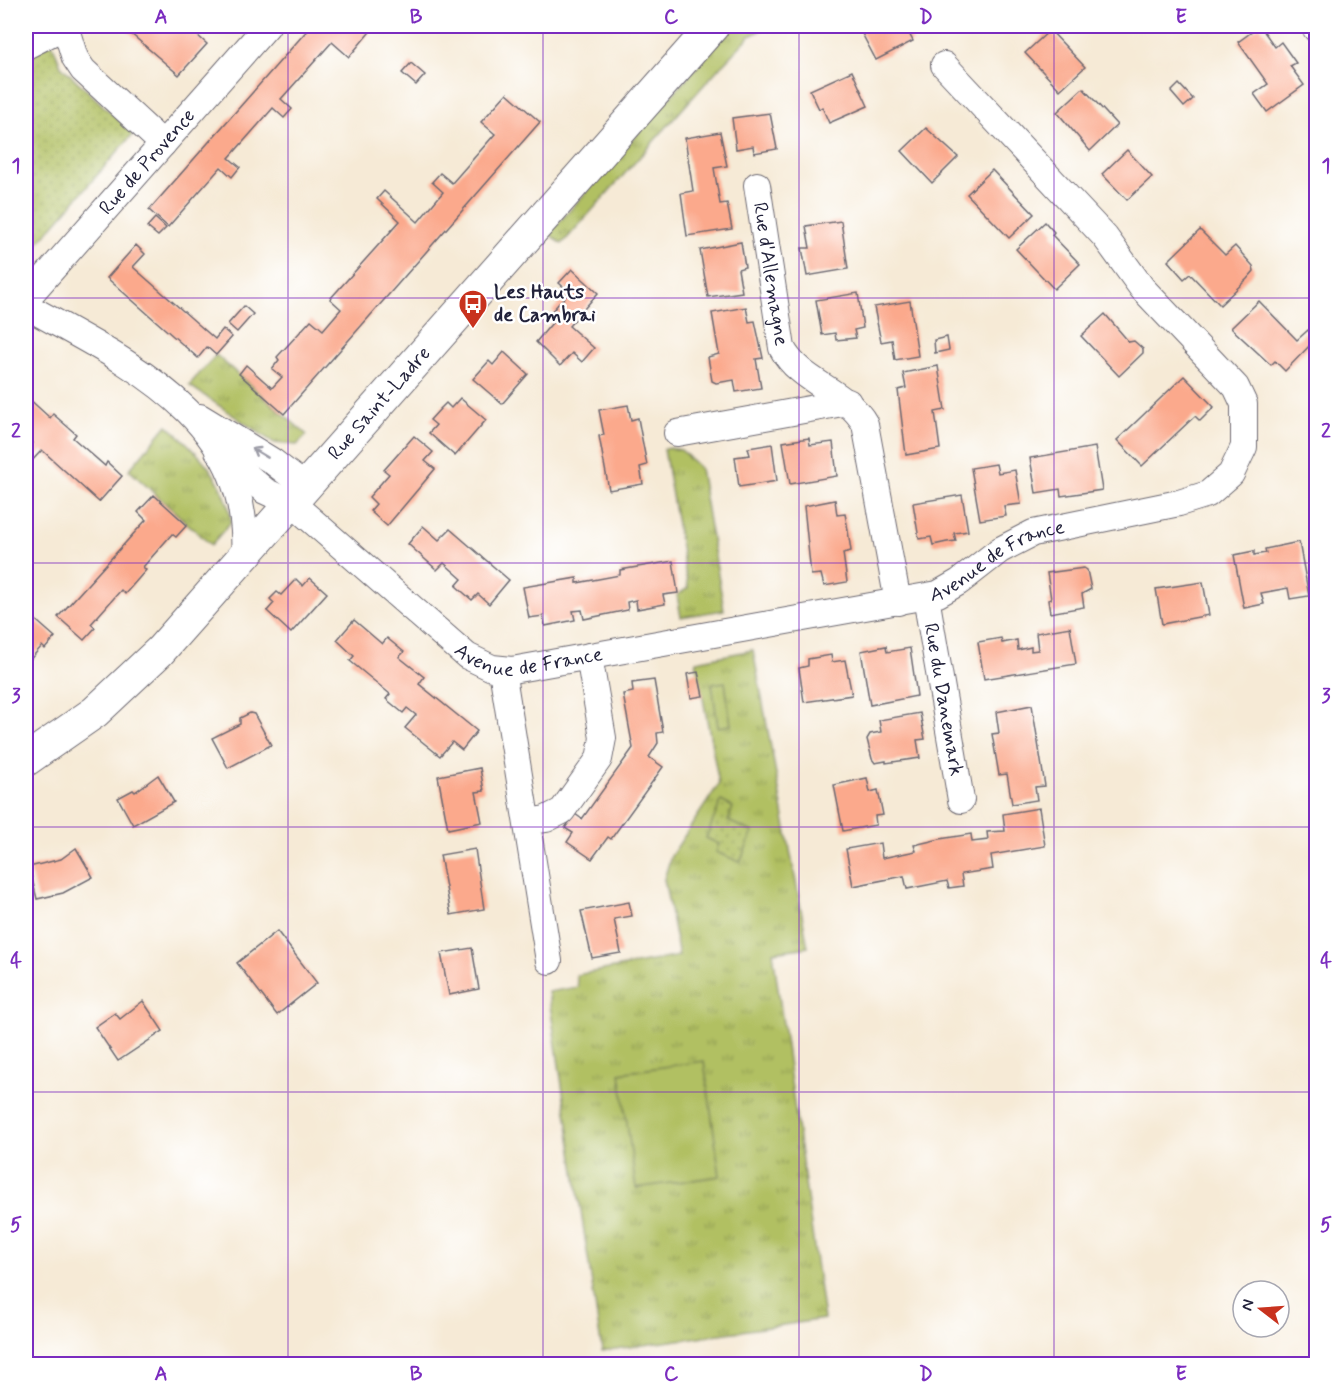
<svg xmlns="http://www.w3.org/2000/svg" width="1342" height="1390" viewBox="0 0 1342 1390" font-family="Mynerve,sans-serif">
<defs>
<pattern id="grass-tufts" width="24" height="20" patternUnits="userSpaceOnUse" patternTransform="scale(1.5)"><rect width="24" height="20" fill="#b1c062"/><path d="M3 7l-1-3M5 7V3M7 7l1-3M15 17l-1-3M17 17v-4M19 17l1-3" fill="none" stroke="#909c52"/></pattern>
<pattern id="park-dots" width="8" height="8" patternUnits="userSpaceOnUse" patternTransform="scale(1.5)"><rect width="8" height="8" fill="#b1c062"/><path d="M2 2h.1M6 6h.1" fill="none" stroke="#909c52" stroke-width="1.8" stroke-linecap="round"/></pattern>
</defs>
<rect width="100%" height="100%" fill="#fff"/>
<filter id="ink" filterUnits="userSpaceOnUse"><feTurbulence type="fractalNoise" baseFrequency=".0167" numOctaves="2"/><feDisplacementMap in="SourceGraphic" scale="12" xChannelSelector="R" yChannelSelector="G"/><feConvolveMatrix kernelMatrix="1 2 1 2 8 2 1 2 1" color-interpolation-filters="sRGB"/></filter>
<filter id="wash" filterUnits="userSpaceOnUse"><feTurbulence type="fractalNoise" baseFrequency=".008" numOctaves="4" result="noise"/><feDisplacementMap in="SourceGraphic" scale="24" xChannelSelector="R" yChannelSelector="G"/><feGaussianBlur stdDeviation="1.35" result="paint"/><feColorMatrix in="noise" values="0 0 0 0 0 0 0 0 0 0 0 0 0 0 0 0 0 1.4 0 .05"/><feComposite in="paint" operator="in"/></filter>
<g filter="url(#wash)">
<rect width="100%" height="100%" fill="#f6ead6"/>
<g fill="url(#grass-tufts)" stroke="#6a714e" stroke-width="1.5">
<path d="M733,26H768L750,36L720,67L562,244L549,234Z"/>
<path d="M216,355L307,435L297,445L274,443L189,385Z"/>
<path d="M167,425C196,450 228,481 231,522L211,545L129,470Z"/>
<path d="M670,448L681,450L700,468L724,610L681,617L677,595L688,588L664,449Z"/>
<path d="M753,650L808,947L773,952L824,1319L602,1351L548,992L578,987L576,975L679,956L664,879L671,856L719,784L696,661Z"/>
</g>
<g fill="url(#park-dots)" stroke="#6a714e" stroke-width="1.5">
<path d="M52,43L61,66L133,134L26,257V54Z"/>
<path d="M721,801L733,807L728,821L753,832L740,862L716,852L719,844L706,838Z"/>
</g>
<g fill="#b1c062" stroke="#6a714e" stroke-width="1.5">
<path d="M725,682L731,725L718,727L712,684Z"/>
<path d="M704,1061L720,1176L636,1188L620,1073Z"/>
</g>
<g id="blocks">
<g fill="#fba98c">
<path d="M122,26H187L207,44L179,75Z"/>
<path d="M311,26L374,27L349,57L332,42L281,99L292,109L284,118L273,108L229,158L240,167L232,177L221,167L168,227L149,210Z"/>
<path d="M858,26H905L913,41L876,60Z"/>
<path d="M1260,26L1275,47L1281,42L1296,63L1290,66L1304,85L1267,112L1254,94L1268,84L1238,42Z"/>
<path d="M1050,30L1085,67L1060,90L1025,53Z"/>
<path d="M411,63L425,75L416,85L402,73Z"/>
<path d="M852,71L868,106L829,123L822,107L819,109L810,90Z"/>
<path d="M1179,84L1193,99L1184,107L1171,92Z"/>
<path d="M1083,88L1117,125L1090,151L1057,112Z"/>
<path d="M507,93L540,122L284,414L239,374L246,365L272,388L282,377L272,369L279,360L277,357L311,320L323,330L341,309L330,299L400,221L377,199L384,191L418,222L443,192L432,182L440,173L452,183L495,134L481,122Z"/>
<path d="M770,113L777,149L754,153L753,146L736,149L732,118Z"/>
<path d="M926,128L958,157L932,183L902,151Z"/>
<path d="M720,132L727,166L714,168L720,204L727,203L732,229L687,236L681,193L693,191L685,138Z"/>
<path d="M1127,150L1152,177L1127,200L1102,174Z"/>
<path d="M992,170L1034,214L1009,238L967,194Z"/>
<path d="M155,218L166,228L158,236L147,227Z"/>
<path d="M841,221L848,269L807,276L802,248H810L806,226Z"/>
<path d="M1045,222L1054,232L1052,235L1080,264L1054,289L1016,249Z"/>
<path d="M1200,230L1225,255L1235,246L1253,266L1254,271L1247,279L1220,305L1190,274L1184,279L1168,261Z"/>
<path d="M741,242L745,267L738,269L742,292L708,297L700,250Z"/>
<path d="M136,245L145,254L133,267L215,339L223,329L232,337L216,355L207,347L198,358L107,278Z"/>
<path d="M572,269L598,293L569,326L594,348L582,362L572,353L560,366L536,342L558,316L552,311L569,292L559,283Z"/>
<path d="M858,293L863,328L854,330L856,338L836,340L835,333L822,335L816,300Z"/>
<path d="M910,301L918,356L895,360L892,340L881,342L874,307Z"/>
<path d="M1259,301L1297,340L1308,330L1316,339L1285,371L1275,361L1271,365L1231,328Z"/>
<path d="M244,306L253,314L237,332L228,324Z"/>
<path d="M746,307L749,322L755,321L763,358L756,359L761,388L736,392L734,380L716,383L712,381L708,357L719,354L712,313Z"/>
<path d="M1105,314L1129,342L1134,341L1143,349V353L1119,376L1081,336Z"/>
<path d="M947,337L949,350L935,353L934,340Z"/>
<path d="M504,352L528,374L502,404L473,379L489,361L493,365Z"/>
<path d="M938,366L945,410L935,412L940,449L906,455L898,390L906,388L903,373Z"/>
<path d="M1184,376L1214,407L1200,421L1195,416L1142,466L1117,440Z"/>
<path d="M26,396L50,418L53,414L76,434L73,438L105,466L107,462L122,476L99,502L42,450L28,465L26,462V451L33,443L26,436Z"/>
<path d="M460,398L486,420L455,456L429,433L436,425L430,420L440,409L446,403L451,408Z"/>
<path d="M628,405L631,420L638,418L640,429L647,465L640,467L643,484L609,490L599,436L604,435L599,410Z"/>
<path d="M414,436L433,452L425,461L435,469L387,526L370,511L376,504L369,497L389,474L384,470Z"/>
<path d="M809,438L810,445L833,442L837,476L790,484L783,442Z"/>
<path d="M772,444L777,481L739,487L735,457L750,455L748,448Z"/>
<path d="M1095,447L1102,490L1061,496L1060,489L1036,493L1030,458Z"/>
<path d="M996,464L998,473L1015,470L1021,504L1004,506L1006,516L980,520L971,468Z"/>
<path d="M154,495L187,525L176,537L172,534L143,567L146,570L125,594L121,590L91,624L95,628L84,640L58,617L146,520L138,512Z"/>
<path d="M962,495L968,531L954,533L956,541L947,542L933,545L931,537L919,539L913,503Z"/>
<path d="M835,500L837,515L845,514L847,524L851,551L843,553L847,582L824,586L821,574L811,575L804,506Z"/>
<path d="M423,526L439,540L450,529L509,580L489,604L478,594L472,600L456,586L462,579L444,563L437,570L408,544Z"/>
<path d="M1299,542L1309,596L1290,599L1288,588L1261,593L1264,604L1244,608L1234,555L1254,551V555L1266,553L1265,549Z"/>
<path d="M673,561L678,593L663,595L665,604L637,609L636,600L627,602L628,610L584,619L582,610L573,611L575,620L545,626L543,616L529,618L523,587L577,578V583L620,575V570Z"/>
<path d="M1084,568L1087,570L1091,589L1082,594L1084,607L1050,613L1048,600L1051,599L1047,573Z"/>
<path d="M310,578L327,593L291,633L267,611L274,603L270,599L277,592L281,595L296,579L303,586Z"/>
<path d="M1203,582L1209,615L1162,624L1156,589Z"/>
<path d="M30,615L55,637L45,649L42,646L26,664V619Z"/>
<path d="M354,620L382,644L387,638L404,652L399,657L424,677L419,684L477,731L462,750L452,742L440,756L405,728L416,715L407,708L403,713L386,699L390,694L350,661L354,656L337,640Z"/>
<path d="M1070,627L1076,664L984,679L978,642L1001,638L1002,643L1017,640L1018,650L1031,647V651L1038,650L1036,633Z"/>
<path d="M886,646L887,652L910,648L917,696L870,705L861,651Z"/>
<path d="M831,655L832,662L845,660L852,695L804,702L799,668L808,666V659Z"/>
<path d="M698,672L703,696L691,698L687,674Z"/>
<path d="M654,680L663,732L657,733L658,743L649,757L663,767L611,839L608,837L592,859L567,842L573,833L565,828L575,814L582,819L633,748L623,694L633,692L632,683Z"/>
<path d="M1032,705L1045,786L1035,787L1037,800L1012,804L1007,774L999,775L992,734L999,733L996,712Z"/>
<path d="M250,713L254,714L271,745L228,768L212,738L240,724V718Z"/>
<path d="M920,713L925,739L917,740L920,758L886,763V761L875,763L872,759L867,739L870,734L881,732L879,720Z"/>
<path d="M480,768L484,791L476,792L482,822L448,829L438,776Z"/>
<path d="M158,775L174,802L133,825L118,798L133,790L135,792Z"/>
<path d="M867,778L870,792L878,790L883,815L875,816L876,825L843,831L834,785Z"/>
<path d="M1039,808L1045,846L991,855L993,869L961,874L963,886L949,888L947,881L907,889L904,876L853,886L846,849L880,843L882,858L916,851L914,845L940,839L971,834L972,842L988,840L987,832L1005,831L1003,814Z"/>
<path d="M76,848L93,877L63,893L37,899L29,867L61,859Z"/>
<path d="M475,849L484,909L451,915L440,855Z"/>
<path d="M629,902L632,916L614,919L621,953L592,958L581,911Z"/>
<path d="M277,931L317,983L277,1015L237,963Z"/>
<path d="M472,948L479,989L449,995L441,953Z"/>
<path d="M143,1001L163,1031L118,1061L95,1027L115,1013L120,1019Z"/>
</g>
</g>
</g>
<g filter="url(#ink)">
<use href="#blocks" fill-opacity="0" stroke="#6c6871" stroke-width="1.5"/>
<g fill="none" stroke-linecap="round" stroke-linejoin="round">
<g stroke="#6c6871" stroke-width="28">
<g id="minor">
<path d="M65,26L75,58L83,70L163,144"/>
<path d="M1314,26L1316,29"/>
<path d="M26,46L65,26"/>
<path id="s1" d="M757,185L782,348C800,383 846,390 865,424L898,602"/>
<path id="s2" d="M26,299L267,26"/>
<path d="M26,306C130,364 253,418 244,559"/>
<path d="M200,417L272,461L307,488"/>
<path d="M677,433L848,402"/>
<path id="s3" d="M218,451L265,491L293,504L467,656L492,668L512,670L938,594L959,582L1000,550L1033,533L1179,503L1208,494L1231,474L1244,447V404L1236,387L1142,288L1105,237L944,65"/>
<path id="s4" d="M926,597L961,800"/>
<path d="M502,670L549,961"/>
<path d="M527,822L546,819L562,811L599,759L603,738L589,656"/>
</g>
</g>
<g stroke="#6c6871" stroke-width="34">
<g id="tertiary">
<path id="s5" d="M26,760L95,712L160,651L713,26"/>
</g>
</g>
<use href="#minor" stroke="#fff" stroke-width="26"/>
<use href="#tertiary" stroke="#fff" stroke-width="32"/>
</g>
<defs><path id="oneway-shaft" d="M-6 0H5M1.5-3L5.5 0L1.5 3" fill="none" stroke-width="1.6" stroke-linecap="round" stroke-linejoin="round" transform="scale(1.5)"/></defs>
<use stroke="#9c9ca7" href="#oneway-shaft" transform="translate(260 453) rotate(-149)"/>
</g>
<path fill="none" stroke="#7b2cbf" stroke-width="1.5" stroke-opacity="0.55" d="M288,26V1364M543,26V1364M799,26V1364M1054,26V1364M26,298H1316M26,563H1316M26,827H1316M26,1092H1316"/>
<defs>
<g id="bus-pin" transform="scale(1.5)"><path d="M0 17L-7.5 6A9.5 9.5 0 1 1 7.5 6Z" fill="#c8321e" stroke="#fff"/><path d="M-5-6H5V4H4V6H2V4H-2V6H-4V4H-5ZM-3.5-4V0h7V-4ZM-3.5 1.2v1.5H-2V1.2ZM2 1.2v1.5H3.5V1.2Z" fill="#fff"/></g>
</defs>
<g fill-rule="evenodd">
<use href="#bus-pin" x="473" y="304"/>
</g>
<g text-anchor="middle" dominant-baseline="central" stroke-width="5" stroke-linejoin="round" paint-order="stroke">
<g font-size="20" fill="#22223b" stroke="#fff">
<text stroke="none"><textPath href="#s2" startOffset="183">Rue de Provence</textPath></text>
<text stroke="none"><textPath href="#s1" startOffset="90">Rue d'Allemagne</textPath></text>
<text stroke="none"><textPath href="#s5" startOffset="504">Rue Saint-Ladre</textPath></text>
<text stroke="none"><textPath href="#s3" startOffset="873">Avenue de France</textPath></text>
<text stroke="none"><textPath href="#s3" startOffset="387">Avenue de France</textPath></text>
<text stroke="none"><textPath href="#s4" startOffset="104">Rue du Danemark</textPath></text>
</g>
<g font-size="20" font-weight="bold" fill="#22223b" stroke="#fff" text-anchor="start">
<text x="494" y="292">Les Hauts<tspan x="494" dy="23">de Cambrai</tspan></text>
</g>
</g>
<rect width="1342" height="1390" fill="none" stroke="#fff" stroke-width="66"/>
<g transform="translate(1261 1309) rotate(287)"><circle r="28" fill="#ffffff" stroke="#a7a7b1" stroke-width="1.5"/>
<path d="M0-4.5L10 22L0 15L-10 22Z" fill="#c8321e"/>
<text y="-9" font-size="16" font-weight="bold" text-anchor="middle" fill="#22223b">N</text>
</g>
<rect x="33" y="33" width="1276" height="1324" fill="none" stroke="#7b2cbf" stroke-width="2"/>
<g font-size="20" text-anchor="middle" font-weight="bold" fill="#7b2cbf">
<text x="161" y="23">A</text>
<text x="416" y="23">B</text>
<text x="671" y="23">C</text>
<text x="926" y="23">D</text>
<text x="1181" y="23">E</text>
<text x="16" y="172">1</text>
<text x="1326" y="172">1</text>
<text x="16" y="437">2</text>
<text x="1326" y="437">2</text>
<text x="16" y="702">3</text>
<text x="1326" y="702">3</text>
<text x="16" y="967">4</text>
<text x="1326" y="967">4</text>
<text x="16" y="1231">5</text>
<text x="1326" y="1231">5</text>
<text x="161" y="1380">A</text>
<text x="416" y="1380">B</text>
<text x="671" y="1380">C</text>
<text x="926" y="1380">D</text>
<text x="1181" y="1380">E</text>
</g>
</svg>
